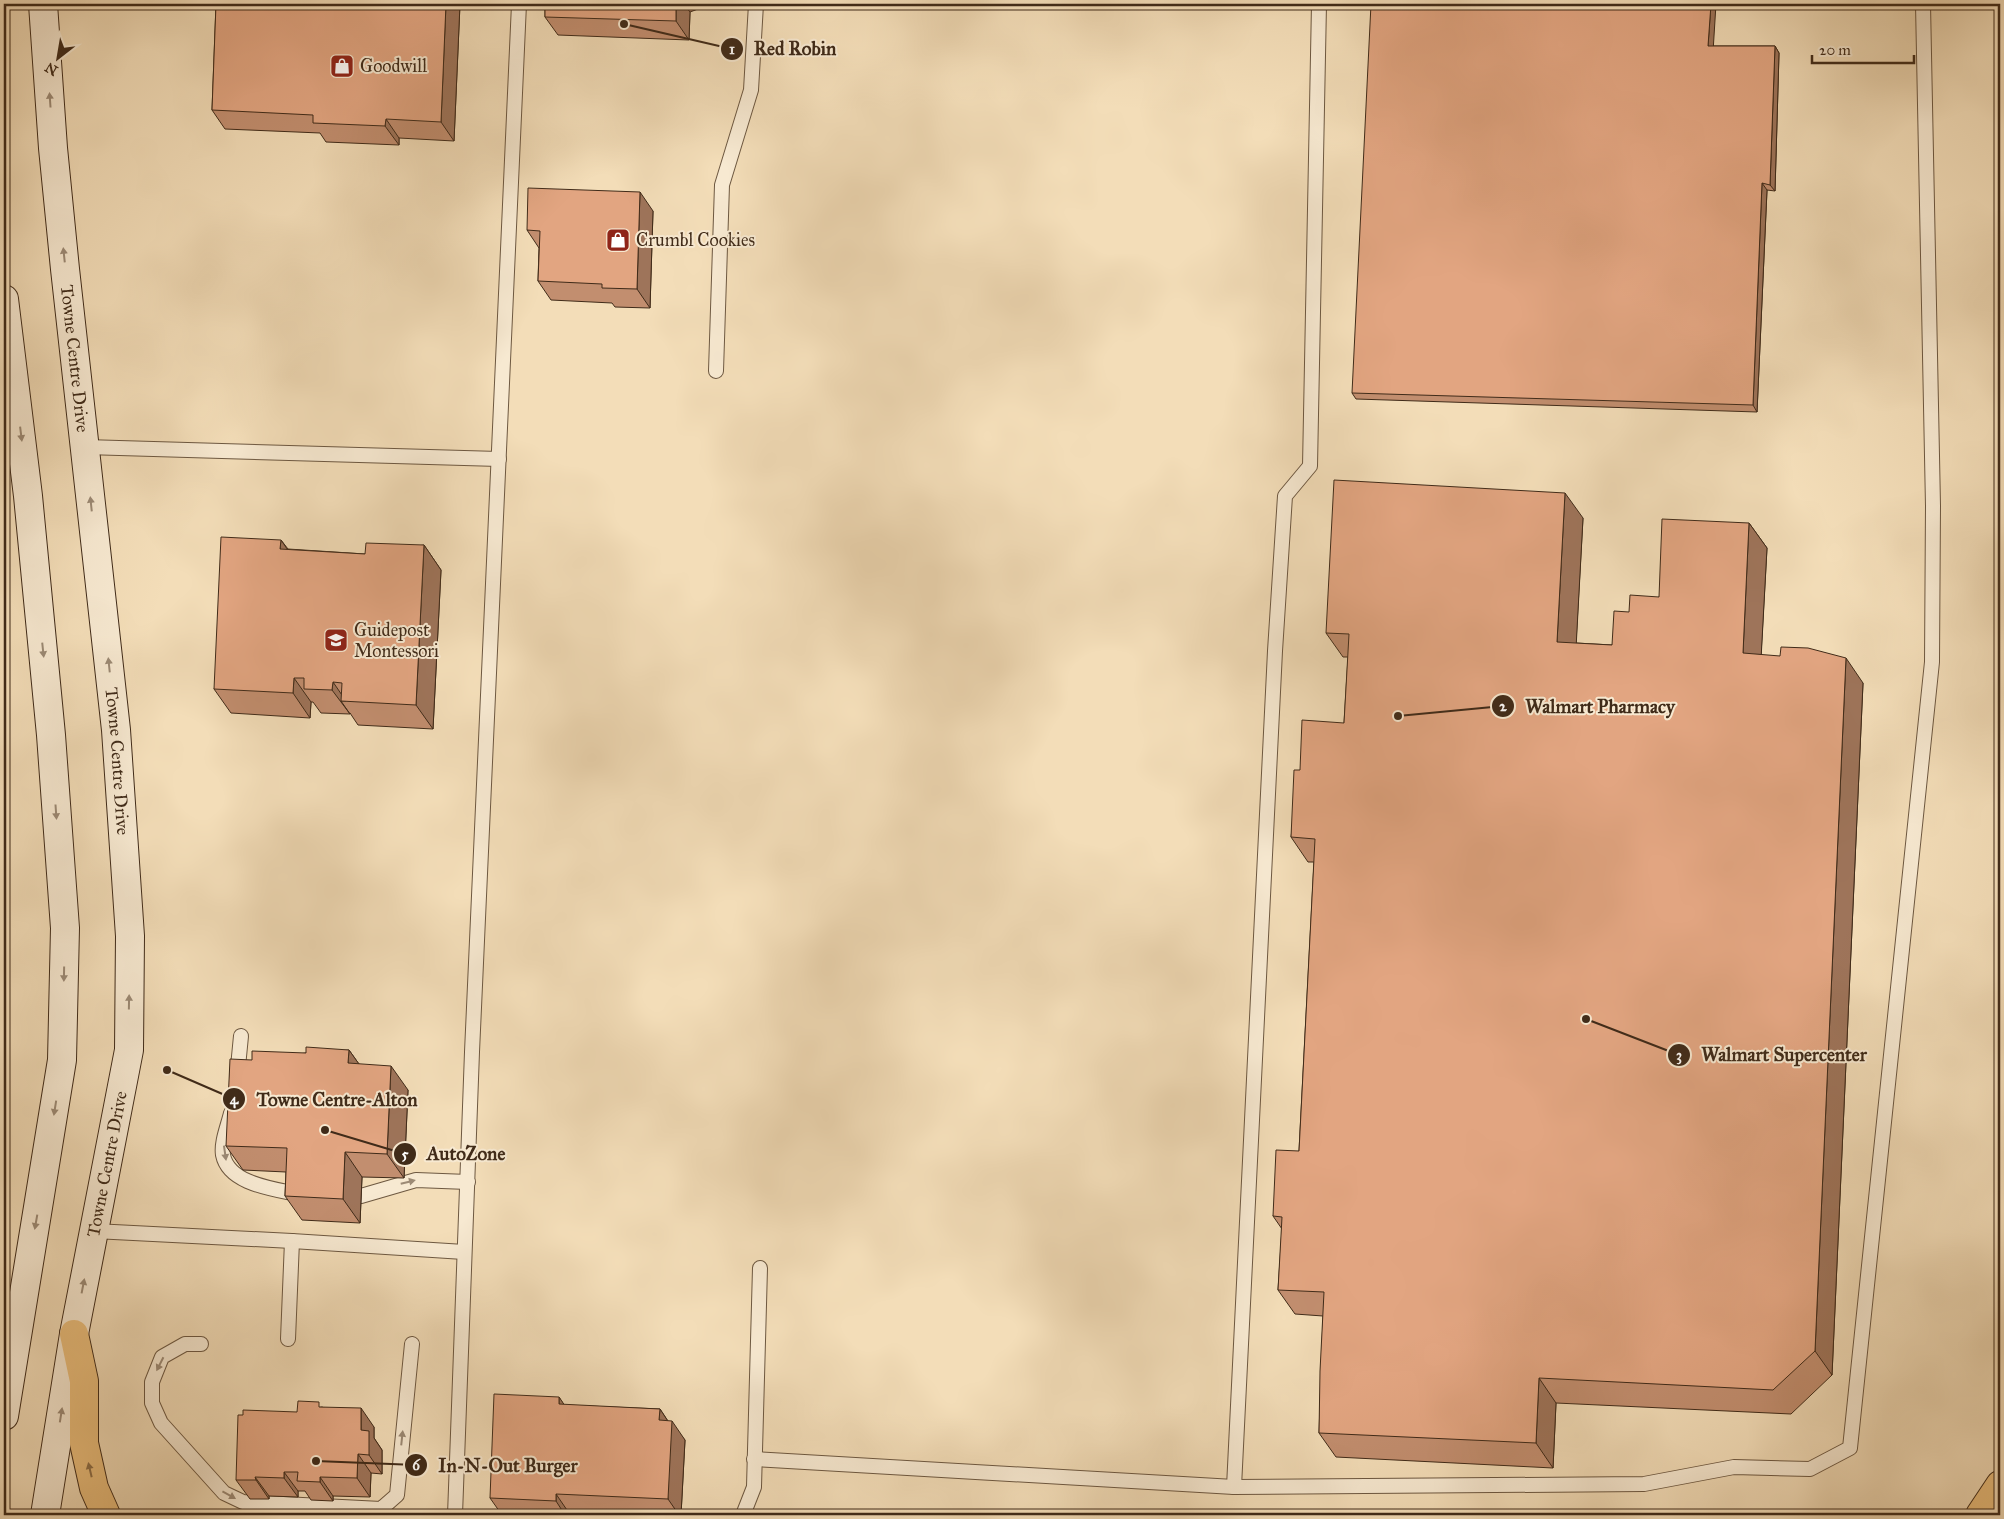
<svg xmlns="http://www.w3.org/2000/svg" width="2004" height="1519" viewBox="0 0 2004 1519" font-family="'IM FELL Great Primer',serif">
<rect width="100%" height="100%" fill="#f3ddb8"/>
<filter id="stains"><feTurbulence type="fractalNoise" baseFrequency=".004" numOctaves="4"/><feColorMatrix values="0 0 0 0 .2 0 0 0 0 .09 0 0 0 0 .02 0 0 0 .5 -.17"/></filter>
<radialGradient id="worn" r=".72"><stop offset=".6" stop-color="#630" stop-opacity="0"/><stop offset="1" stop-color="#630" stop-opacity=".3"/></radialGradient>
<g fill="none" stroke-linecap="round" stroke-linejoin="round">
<g stroke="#6d5841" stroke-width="16">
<g id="service">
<path d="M716,371L722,185L751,90L756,4"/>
<path d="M85,447L499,459"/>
<path d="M237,1077L241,1036"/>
<path d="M231,1113C228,1126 221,1142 223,1155C229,1185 276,1189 301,1195"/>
<path d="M361,1196L416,1180L468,1182"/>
<path d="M94,1231L292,1241L464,1252"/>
<path d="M288,1339L292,1241"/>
<path d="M201,1344H185L162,1357L152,1382V1403L161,1423L224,1493L243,1502L381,1509L397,1495L412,1344"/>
<path d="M754,1459L1234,1487L1644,1484L1734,1467L1810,1469L1850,1448L1932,662L1933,506L1923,4"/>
<path d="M1234,1487L1275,651L1285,496L1310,466L1319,4"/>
<path d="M455,1515L472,1052L519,4"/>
<path d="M743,1515L754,1487L760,1268"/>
</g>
</g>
<g stroke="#402b19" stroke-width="30">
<g id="secondary">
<path id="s1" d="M43,4L53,148L65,269L116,730L130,936L129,1050L74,1334L45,1515"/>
<path d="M4,299L28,496L51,735L65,928L62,1060L4,1416"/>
</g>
</g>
<g stroke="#402b19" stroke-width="30">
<path id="primary" d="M74,1334L84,1381V1443L94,1488L106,1515"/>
</g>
<g stroke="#402b19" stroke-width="30">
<path id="motorway" d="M1980,1515L2000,1485"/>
</g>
<use href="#service" stroke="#f7e9d1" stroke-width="14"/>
<use href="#secondary" stroke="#f7e9d1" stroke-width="28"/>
<use href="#primary" stroke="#eabe7c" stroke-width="28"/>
<use href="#motorway" stroke="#eabe7c" stroke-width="28"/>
</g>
<g fill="#c28e6f" stroke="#402b19">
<path d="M216,4H460L454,141L399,138V145L326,142L320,133L225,129L212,110Z"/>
<path d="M545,4H705L698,9L690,12L689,40L558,35L545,17Z"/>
<path d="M1713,46H1775L1779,53L1775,191L1767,190L1757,412L1356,399L1352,393Z"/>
<path d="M653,211L650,308L615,307L612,303L551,300L538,281L539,248L527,230Z"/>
<path d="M1583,518L1576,643L1612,645L1629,612L1659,597L1749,523L1767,548L1761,655L1863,683L1832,1375L1791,1414L1556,1403L1553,1468L1336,1457L1319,1433L1323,1316L1295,1314L1278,1290L1282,1229L1273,1216L1299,1151L1314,862H1308L1291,837L1300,770L1344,723L1348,657H1343L1326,633Z"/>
<path d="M281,540L288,549L365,554L424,545L441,570L433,729L358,725L350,713V714L321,713L313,702H311L310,718L231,713L214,689Z"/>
<path d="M349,1050L359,1064L408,1090L404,1178L362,1177L360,1223L302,1220L285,1196L286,1172L243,1170L226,1146L252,1060L306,1053Z"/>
<path d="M559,1397L564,1405L660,1409L668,1421L685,1440L681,1515H621L569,1513V1515H502L490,1498Z"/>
<path d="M322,1407L374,1427V1438L382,1450V1474L371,1473L370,1497L333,1496V1501L311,1500L305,1491H298V1497L269,1496V1499H250L236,1480L297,1412Z"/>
</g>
<g fill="#9e745a" stroke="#402b19">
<path d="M446,4H460L454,141L441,122Z"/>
<path d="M676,4H684L690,12L689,40L676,21Z"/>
<path d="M1711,4H1716L1713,52L1708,46Z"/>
<path d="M1775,46L1779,53L1775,191L1770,185Z"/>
<path d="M386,119L399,138V145L385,126Z"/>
<path d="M1762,183L1767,190L1757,412L1753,405Z"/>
<path d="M640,192L653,211L650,308L637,289Z"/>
<path d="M1565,493L1583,518L1575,667L1557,642Z"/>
<path d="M1749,523L1767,548L1760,678L1743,653Z"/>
<path d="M281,540L298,565L280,549Z"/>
<path d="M424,545L441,570L433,729L416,705Z"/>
<path d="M1846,658L1863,683L1832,1375L1815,1351Z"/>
<path d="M294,678L311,702L310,718L293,693Z"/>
<path d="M333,682L346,701H341L350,714L332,690Z"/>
<path d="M349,1050L366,1074L348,1063Z"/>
<path d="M391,1066L408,1090L404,1178L387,1154Z"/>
<path d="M345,1152L362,1177L360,1223L343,1199Z"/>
<path d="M1539,1378L1556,1403L1553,1468L1536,1443Z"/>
<path d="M559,1397L572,1416L559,1404Z"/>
<path d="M361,1408L374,1427V1438L382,1450V1474L369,1455L361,1430Z"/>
<path d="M660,1409L671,1426L672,1421L685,1440L681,1515H679L668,1499L659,1420Z"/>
<path d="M358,1454L371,1473L370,1497L357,1478Z"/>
<path d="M284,1472L298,1491V1497L284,1478Z"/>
<path d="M255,1477L269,1496V1499L256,1480Z"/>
<path d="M320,1477L333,1496V1501L320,1482Z"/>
<path d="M556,1494L569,1513V1515H565L556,1501Z"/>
</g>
<g fill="#e2a581" stroke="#402b19">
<path d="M216,4H446L441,122L386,119L385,126L313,123V115L212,110Z"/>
<path d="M545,4H676V21L545,17Z"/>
<path d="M1371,4H1711L1708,46H1775L1770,185L1762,183L1753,405L1352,393Z"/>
<path d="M528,188L640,192L637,289L602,288V284L538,281L540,231L527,230Z"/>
<path d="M1334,480L1565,493L1557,642L1612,645L1614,611L1629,612L1630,595L1659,597L1662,519L1749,523L1743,653L1780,656L1781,647L1808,648L1846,658L1815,1351L1773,1390L1539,1378L1536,1443L1319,1433L1320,1371L1324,1292L1278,1290L1282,1217L1273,1216L1276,1150L1299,1151L1315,839L1291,837L1294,770H1300L1302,720L1344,723L1349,634L1326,633Z"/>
<path d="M221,537L281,540L280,549L365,554L366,543L424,545L416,705L341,701L342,683L333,682L332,690L304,689V678H294L293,693L214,689Z"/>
<path d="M306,1047L349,1050L348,1063L391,1066L387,1154L345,1152L343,1199L285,1196L287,1148L226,1146L230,1059L252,1060V1051L306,1053Z"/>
<path d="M494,1394L559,1397V1404L660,1409L659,1420L672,1421L668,1499L556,1494V1501L490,1498Z"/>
<path d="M298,1401L319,1402V1407L361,1408V1430L369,1431V1455L358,1454L357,1478L320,1477V1482L297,1481L298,1472H284V1478L255,1477L256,1480H236L238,1415H243V1410L297,1412Z"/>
</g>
<defs><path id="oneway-solid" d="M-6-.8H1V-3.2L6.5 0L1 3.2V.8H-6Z" transform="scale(1.25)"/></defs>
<g fill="#9c8a75">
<use href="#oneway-solid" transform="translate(50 100) rotate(-94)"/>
<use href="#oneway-solid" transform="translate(64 255) rotate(-96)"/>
<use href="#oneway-solid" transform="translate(21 434) rotate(83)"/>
<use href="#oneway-solid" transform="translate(91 504) rotate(-96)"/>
<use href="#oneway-solid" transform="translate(43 650) rotate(84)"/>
<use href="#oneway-solid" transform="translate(109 665) rotate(-96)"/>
<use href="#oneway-solid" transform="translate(56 812) rotate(86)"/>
<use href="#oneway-solid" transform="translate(64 974) rotate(91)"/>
<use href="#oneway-solid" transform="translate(129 1002) rotate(-89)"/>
<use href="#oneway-solid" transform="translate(55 1108) rotate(99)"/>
<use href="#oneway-solid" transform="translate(225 1153) rotate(82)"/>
<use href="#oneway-solid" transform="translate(408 1182) rotate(-14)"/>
<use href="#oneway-solid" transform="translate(36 1222) rotate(100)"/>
<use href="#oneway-solid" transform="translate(83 1286) rotate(-79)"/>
<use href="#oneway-solid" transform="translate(160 1364) rotate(117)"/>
<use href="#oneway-solid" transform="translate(61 1415) rotate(-81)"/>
<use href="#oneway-solid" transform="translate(402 1438) rotate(-84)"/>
<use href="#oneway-solid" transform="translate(229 1495) rotate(29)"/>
</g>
<use fill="#8c6d46" href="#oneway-solid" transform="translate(90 1470) rotate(-103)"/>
<defs>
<g id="shop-square" transform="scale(1.25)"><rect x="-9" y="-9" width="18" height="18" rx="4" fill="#8f2418" stroke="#f7e9d1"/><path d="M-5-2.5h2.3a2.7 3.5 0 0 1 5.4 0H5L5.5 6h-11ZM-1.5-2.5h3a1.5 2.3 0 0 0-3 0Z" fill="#fff"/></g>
<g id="school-square" transform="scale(1.25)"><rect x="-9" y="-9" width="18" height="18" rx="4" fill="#8f2418" stroke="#f7e9d1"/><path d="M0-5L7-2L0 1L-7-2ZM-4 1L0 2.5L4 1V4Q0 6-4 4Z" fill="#fff"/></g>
</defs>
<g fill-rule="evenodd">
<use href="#shop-square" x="342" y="66"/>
<use href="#shop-square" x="618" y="240"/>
<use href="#school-square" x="336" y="640"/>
</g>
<g text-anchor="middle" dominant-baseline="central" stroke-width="4" stroke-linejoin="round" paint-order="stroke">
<g font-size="18" fill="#402b19" stroke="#f7e9d1" text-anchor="start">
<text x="360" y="66">Goodwill</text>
<text x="636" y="240">Crumbl Cookies</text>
<text x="354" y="630">Guidepost<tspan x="354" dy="21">Montessori</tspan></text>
</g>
<g font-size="18" fill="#402b19" stroke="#f7e9d1">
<text stroke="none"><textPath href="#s1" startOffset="356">Towne Centre Drive</textPath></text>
<text stroke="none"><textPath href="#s1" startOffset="761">Towne Centre Drive</textPath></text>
<text transform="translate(107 1164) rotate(-79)">Towne Centre Drive</text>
</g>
</g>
<path fill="none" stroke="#402b19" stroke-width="2" d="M624 24L732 49M1398 716L1503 706M1586 1019L1679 1055M167 1070L234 1099M325 1130L405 1154M316 1461L416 1465"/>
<g fill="#402b19" stroke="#f7e9d1" stroke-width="2">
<circle cx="624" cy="24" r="5"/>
<circle cx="1398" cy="716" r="5"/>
<circle cx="1586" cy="1019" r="5"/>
<circle cx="167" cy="1070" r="5"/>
<circle cx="325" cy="1130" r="5"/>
<circle cx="316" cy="1461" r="5"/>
<circle cx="732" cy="49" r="12"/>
<circle cx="1503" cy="706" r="12"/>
<circle cx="1679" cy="1055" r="12"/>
<circle cx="234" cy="1099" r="12"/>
<circle cx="405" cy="1154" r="12"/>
<circle cx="416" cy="1465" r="12"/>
</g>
<g font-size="15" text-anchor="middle" font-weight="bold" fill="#fff">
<text x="732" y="54">1</text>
<text x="1503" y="711">2</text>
<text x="1679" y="1060">3</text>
<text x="234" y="1104">4</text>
<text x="405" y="1159">5</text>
<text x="416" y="1470">6</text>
</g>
<g font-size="19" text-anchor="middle" font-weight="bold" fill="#402b19" stroke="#f7e9d1" stroke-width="4" stroke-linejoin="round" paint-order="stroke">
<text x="795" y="55">Red Robin</text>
<text x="1600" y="713">Walmart Pharmacy</text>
<text x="1784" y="1061">Walmart Supercenter</text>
<text x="337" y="1106">Towne Centre-Alton</text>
<text x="466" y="1160">AutoZone</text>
<text x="508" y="1472">In-N-Out Burger</text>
</g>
<rect width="2004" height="1519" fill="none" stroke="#f3ddb8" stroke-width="20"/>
<rect x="5" y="5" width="1994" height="1509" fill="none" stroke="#402b19" stroke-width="2.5"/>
<rect x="10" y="10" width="1984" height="1499" fill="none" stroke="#402b19"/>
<g transform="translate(58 58) rotate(211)" stroke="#f7e9d1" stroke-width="4" paint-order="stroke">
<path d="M0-4L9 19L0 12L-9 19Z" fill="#402b19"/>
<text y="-8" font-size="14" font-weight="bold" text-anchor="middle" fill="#402b19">N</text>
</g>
<path d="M1812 55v8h102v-8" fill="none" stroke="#402b19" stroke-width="2.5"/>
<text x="1819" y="55" font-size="15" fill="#402b19" stroke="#f7e9d1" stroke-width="4" paint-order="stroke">20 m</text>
<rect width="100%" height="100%" filter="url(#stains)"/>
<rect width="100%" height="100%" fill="url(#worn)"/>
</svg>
